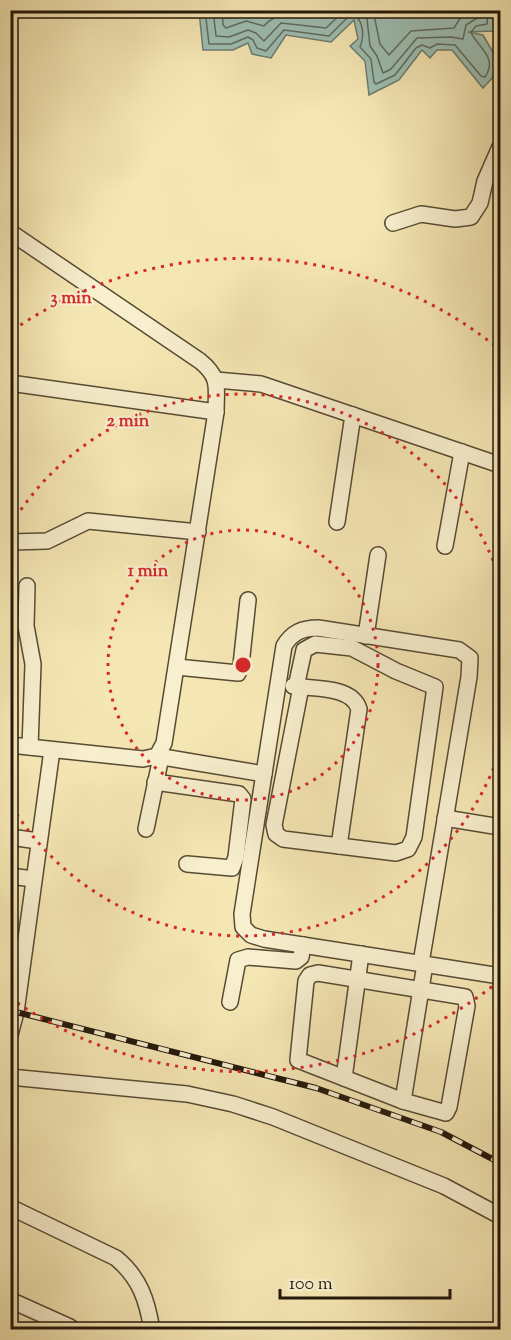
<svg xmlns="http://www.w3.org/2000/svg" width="511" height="1340" viewBox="0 0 511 1340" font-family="'Sorts Mill Goudy',serif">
<rect width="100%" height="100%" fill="#f5e7b4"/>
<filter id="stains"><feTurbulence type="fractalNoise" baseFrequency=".00333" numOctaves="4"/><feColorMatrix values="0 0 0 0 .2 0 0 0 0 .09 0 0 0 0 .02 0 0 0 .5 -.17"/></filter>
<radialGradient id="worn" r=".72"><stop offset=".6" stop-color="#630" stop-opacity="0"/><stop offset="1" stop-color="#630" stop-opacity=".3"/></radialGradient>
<path fill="#9dbfb4" stroke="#6c7c70" stroke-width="1.5" d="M199,11H494V31L468,32L483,35L494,54V76L483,88L452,50H437L430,58L422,50L399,80L369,95L365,61L350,46L358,39L354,20L331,42L286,35L271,58L252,54L248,43L233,50H203Z"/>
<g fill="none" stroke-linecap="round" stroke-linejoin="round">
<g stroke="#606b5f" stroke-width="1.5">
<path d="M205,10L209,44H231L248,37L253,40L257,48L266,51L284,30L329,36L348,17L356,16C364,24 364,38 360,47L371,59L374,82L376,84L395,75L416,48L422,45L430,48L437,44L455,45L481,76L485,77C499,57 476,46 471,32L476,26L487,24L488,10"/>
<path d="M213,10L216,36L229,37L248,30L256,33L264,41L281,23L326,28L345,10"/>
<path d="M222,10L223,25L226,28L246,21L264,26C281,7 300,15 323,18L331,10"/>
<path d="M361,10L367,19L370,46L377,56L383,73L391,69L417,38L451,37L463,39L466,25L479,17L480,10"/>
<path d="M373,10L380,44L389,55L411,31L454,28L461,17L470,10"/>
</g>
<g stroke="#574b34" stroke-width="18">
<g id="minor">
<path d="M393,223L421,214L455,219L471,217L480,203L485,181L500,147"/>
<path d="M10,232L200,361C221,378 216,388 216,412L164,743L157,756L143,759L10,745"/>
<path d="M216,380L261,384L500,465"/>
<path d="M10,383L216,412"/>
<path d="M337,522L353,415"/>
<path d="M10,542L47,541L88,521L198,532"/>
<path d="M445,546L462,452"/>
<path d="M27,586L26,626L33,664L30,747"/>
<path d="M366,636L378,555"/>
<path d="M177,667L238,673L241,665L248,600"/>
<path d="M293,686C314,689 352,686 359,709L339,846"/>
<path d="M296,687L304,650L315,644L352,648L396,671L435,687L414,837L408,849L396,853L283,839L276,834L274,825L301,687"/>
<path d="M157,756L264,774"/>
<path d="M155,782L239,794L243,799L236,857L232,868L187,864"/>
<path d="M445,818L500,827"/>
<path d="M146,829L161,757"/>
<path d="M10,837L38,841"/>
<path d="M10,876L33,879"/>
<path d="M421,963L469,677L470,658L459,650L318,628C303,628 292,632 284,646L242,914L243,927L251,935L264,939L500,976"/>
<path d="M318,973L465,997L467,1006L449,1107L446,1113L403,1101L298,1060L306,981L310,975Z"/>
<path d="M230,1002L238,960L248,957L296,961L301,957L303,945"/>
<path d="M10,1035L16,1012L52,750"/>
<path d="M10,1077L187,1094L233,1104L273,1117L444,1186L500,1216"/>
<path d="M344,1078L361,954"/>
<path d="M403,1101L425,964"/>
<path d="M10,1207L116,1258C140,1278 147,1300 152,1330"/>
<path d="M10,1300L70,1327"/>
</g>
</g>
<use href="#minor" stroke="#f8efce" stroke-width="15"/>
<g stroke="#22170a" stroke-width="6">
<path id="rail" d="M10,1016L16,1012L316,1088L441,1132L500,1163"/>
</g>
<use href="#rail" stroke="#f8efce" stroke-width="4" stroke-dasharray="11" stroke-linecap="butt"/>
</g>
<g fill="none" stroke="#d62828" stroke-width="3" stroke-dasharray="3 6">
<circle cx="243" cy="665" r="135"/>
<path d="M500 751A271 271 0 0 1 11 805M11 525A271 271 0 0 1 500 579"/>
<path d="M499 981A406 406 0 0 1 13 1000M13 330A406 406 0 0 1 499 349"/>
</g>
<circle cx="243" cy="665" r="9" fill="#d62828" stroke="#f8efce" stroke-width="3"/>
<g font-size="18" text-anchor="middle" font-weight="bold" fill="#d62828" stroke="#f8efce" stroke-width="4.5" stroke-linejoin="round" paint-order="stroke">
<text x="71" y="303">3 min</text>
<text x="128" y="426">2 min</text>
<text x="148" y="576">1 min</text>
</g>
<rect width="511" height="1340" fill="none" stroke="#f5e7b4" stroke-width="36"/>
<rect x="12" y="12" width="487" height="1316" fill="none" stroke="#22170a" stroke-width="3"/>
<rect x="18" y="18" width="475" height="1304" fill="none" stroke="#22170a" stroke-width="1.5"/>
<path d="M280 1289v9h170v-9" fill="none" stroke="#22170a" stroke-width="3"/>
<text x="289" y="1289" font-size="18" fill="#22170a" stroke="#f8efce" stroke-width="4.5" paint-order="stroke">100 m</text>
<rect width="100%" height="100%" filter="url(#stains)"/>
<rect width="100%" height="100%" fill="url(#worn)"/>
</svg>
